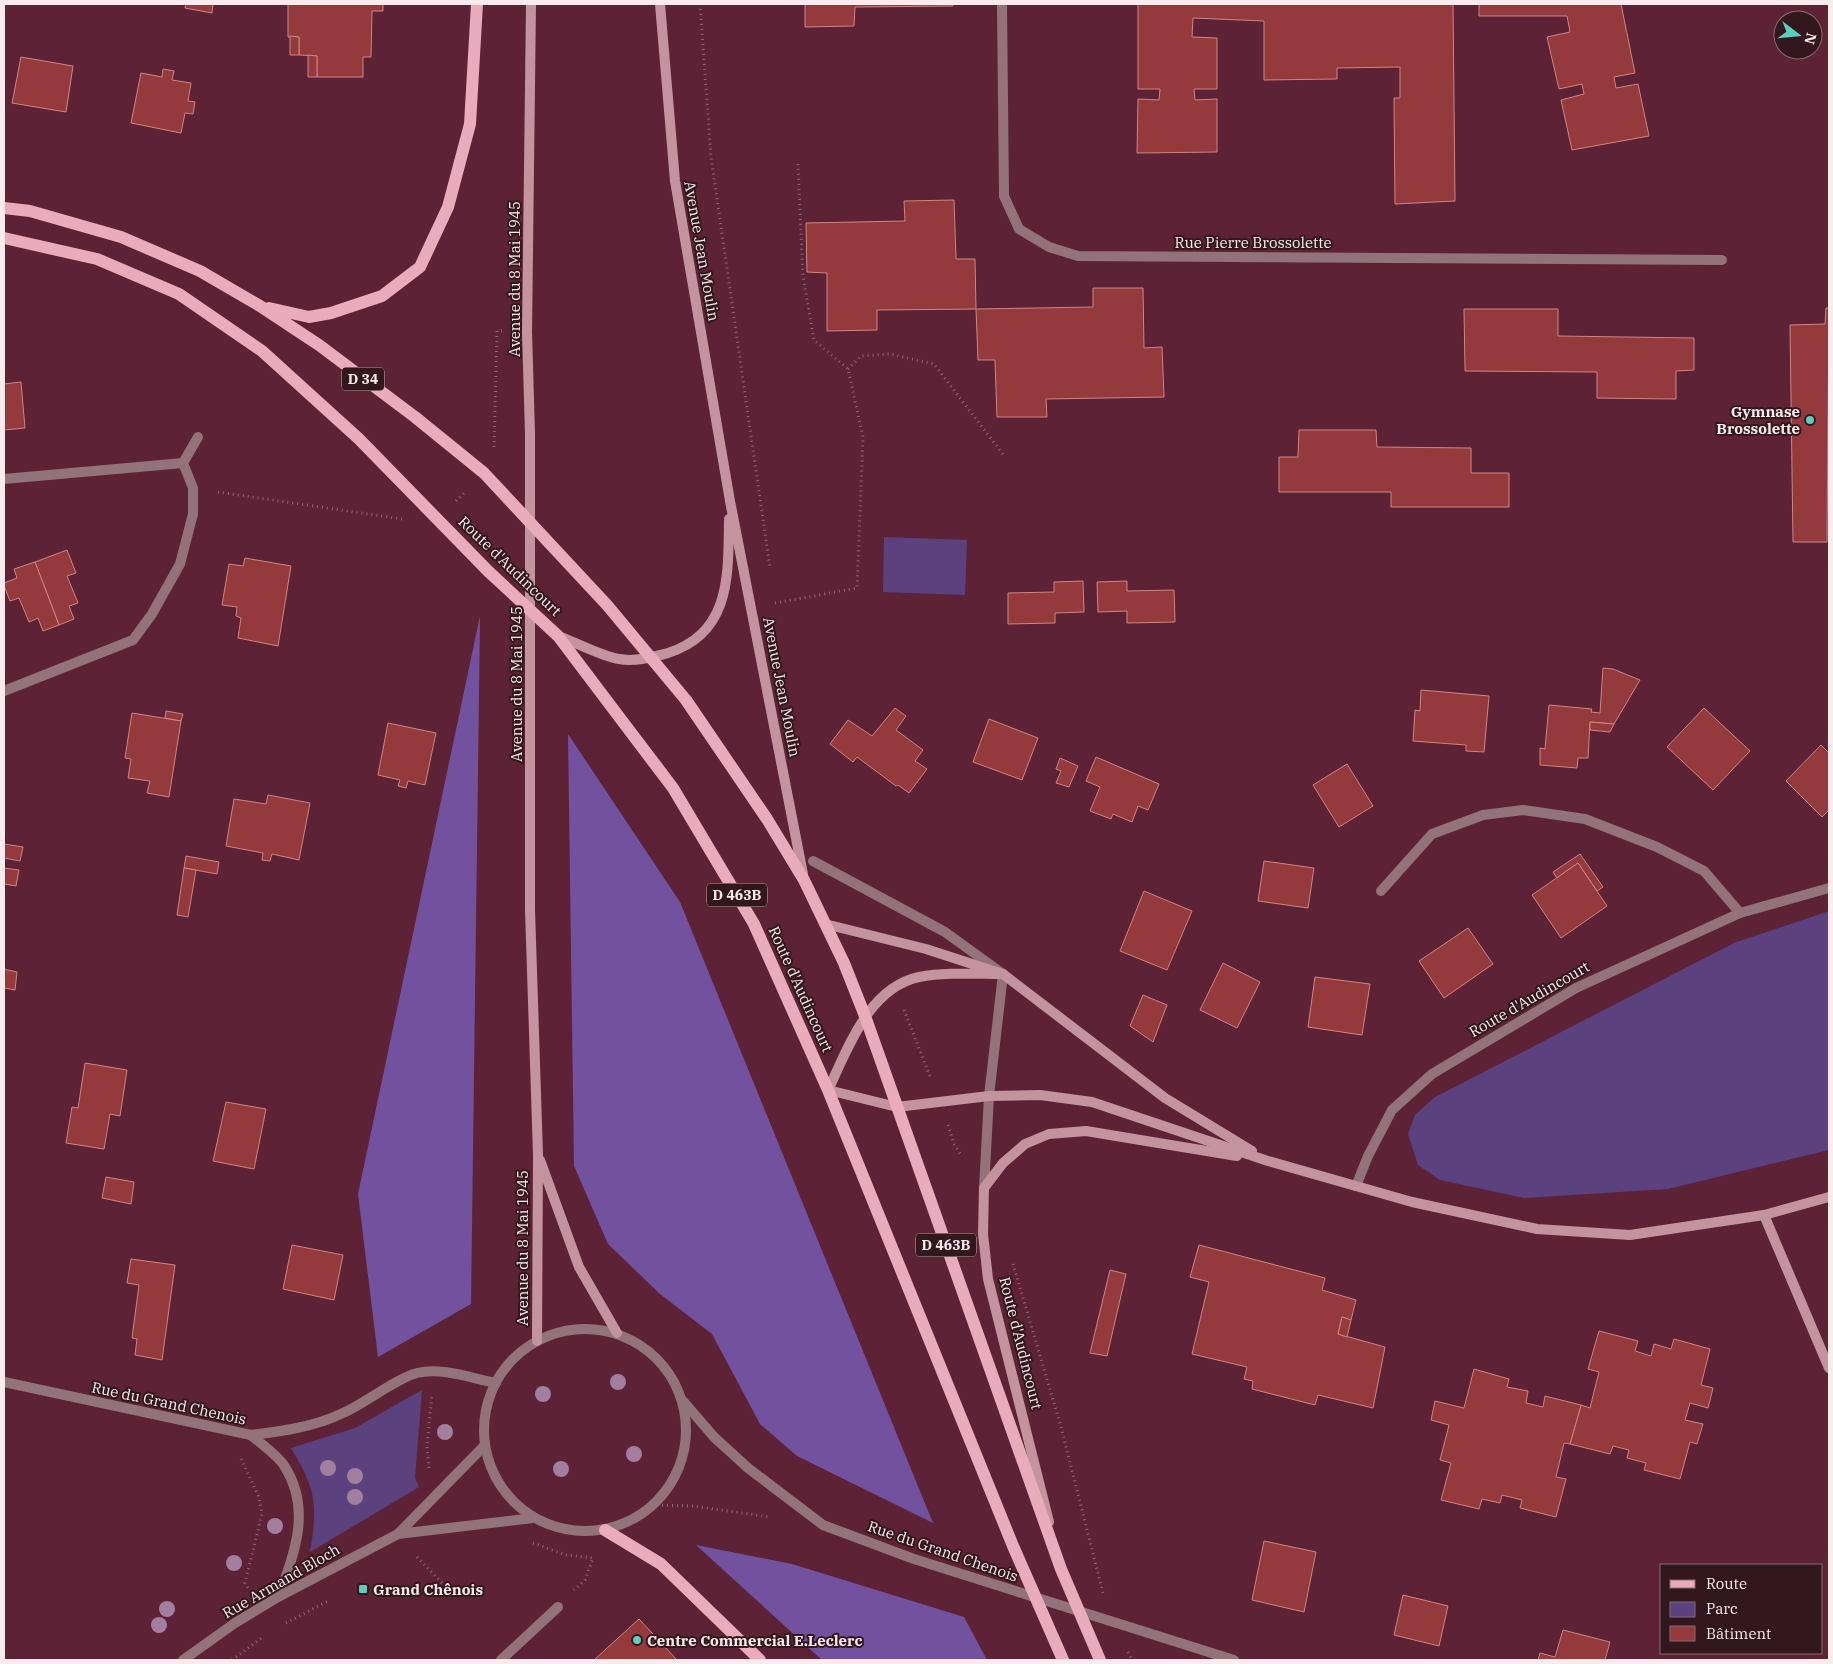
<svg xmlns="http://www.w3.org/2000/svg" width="1833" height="1664" viewBox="0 0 1833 1664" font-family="'IBM Plex Serif',serif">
<rect width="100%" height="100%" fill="#5e2236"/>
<g fill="#5b417e">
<path d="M884,537L967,540L965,595L883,592Z"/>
<path d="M1829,911V1150L1668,1189L1524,1198L1440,1180L1418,1165L1408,1134L1415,1115L1435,1097L1734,943Z"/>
<path d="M422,1390L415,1478L419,1487L310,1552C318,1505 316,1489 291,1448L355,1428Z"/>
</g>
<g fill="#72519f">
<path d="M480,616L471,1304L378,1357L358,1194Z"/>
<path d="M568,734L680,902L933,1523L797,1456L760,1424L712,1334L660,1294L608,1244L574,1166Z"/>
<path d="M696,1545L792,1564L964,1617L987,1660H822Z"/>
</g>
<g fill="#953a3c" stroke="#ce8683">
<path d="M186,4H213L212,13L185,8Z"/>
<path d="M288,4H383V11H372L371,57H363V77H317V56L299,55V37H288Z"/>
<path d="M805,4H953V6L855,7L854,26L805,27Z"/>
<path d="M1138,4H1453L1455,201L1395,204L1394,98H1400V67L1337,68V79L1264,80V21L1193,18L1192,37L1217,38V89H1194L1195,100L1217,99V152L1137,153L1138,99L1159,100L1160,89H1138Z"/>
<path d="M1479,4H1621L1635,73L1614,77L1616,88L1638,84L1649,136L1572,150L1561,100L1584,94L1582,84L1559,89L1547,37L1570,32L1567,16H1479Z"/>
<path d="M290,36L299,37V55H290Z"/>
<path d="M308,55L317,56V77H308Z"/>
<path d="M21,57L73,66L66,112L12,103Z"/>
<path d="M163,69L174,71L172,80L191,83L188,101L195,102L193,114L185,113L181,133L131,123L141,73L162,77Z"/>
<path d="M954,200L956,259H975L976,309L877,310V330L827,331V273L807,272L806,223L905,221L904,201Z"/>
<path d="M1093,288H1143L1144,348L1162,347L1164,397L1046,399L1047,417H997L995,360H978L976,309L1093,307Z"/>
<path d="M1826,308H1829L1827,542H1793L1790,325L1825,324Z"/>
<path d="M1464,309H1558V336L1694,338V370L1676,371V399L1597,398V372L1465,371Z"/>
<path d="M21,382L25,428L4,430V384Z"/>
<path d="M1299,430H1376L1377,447L1471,448V473H1509V507H1391V492H1279V457H1298Z"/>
<path d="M67,550L76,573L67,576L78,603L69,606L74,619L59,625L35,562Z"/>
<path d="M245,558L291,566L278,646L238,638L241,618L236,616L237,607L222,605L229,564L243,566Z"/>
<path d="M35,562L59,625L43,631L38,618L29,622L19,598L10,601L4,586V583L17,578L14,569Z"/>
<path d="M1083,581L1084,612L1055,613V623L1008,624V593L1054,592V582Z"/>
<path d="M1127,581V591L1174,590L1175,622L1127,623V611L1098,612L1097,582Z"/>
<path d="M1603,668L1613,669L1640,680L1614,724L1590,722L1588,758H1578L1577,768L1540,765V748L1545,749L1549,705L1592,709L1591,712L1600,713Z"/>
<path d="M1421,690L1489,696L1484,752L1466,751V745L1413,741L1415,710L1420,711Z"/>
<path d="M895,708L906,716L896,730L923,750L915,761L927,769L909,793L898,785L896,786L857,757L853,762L830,744L848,720L872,736Z"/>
<path d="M1704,708L1750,751L1713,790L1667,747Z"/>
<path d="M166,711L183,714L181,721L165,718Z"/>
<path d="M132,713L181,721L169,797L147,793L150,781L128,778L131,759L125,758Z"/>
<path d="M989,719L1038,738L1022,780L973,762Z"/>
<path d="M1590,722L1614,724L1610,732L1590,730Z"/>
<path d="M388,723L436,733L425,785L408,781L406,788L398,786L400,780L378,775Z"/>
<path d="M1821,745L1829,753V810L1822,817L1786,781Z"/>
<path d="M1096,757L1159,784L1148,810L1138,806L1132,822L1113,814L1111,819L1090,811L1100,787L1086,781Z"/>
<path d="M1060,758L1078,766L1069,787L1056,783L1061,771L1056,769Z"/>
<path d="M1347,764L1373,806L1339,827L1313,785Z"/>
<path d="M268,795L310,803L299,860L272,854L270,861L262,860L263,853L226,846L234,799L266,804Z"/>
<path d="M4,844L23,847L20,861L4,858Z"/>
<path d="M1580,854L1603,887L1597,891L1578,863L1557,878L1553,872Z"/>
<path d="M186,856L219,862L217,874L184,868Z"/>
<path d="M1264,861L1314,868L1308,908L1258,901Z"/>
<path d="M1578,863L1607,906L1561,938L1532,895Z"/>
<path d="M4,868L19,870L16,886L4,884Z"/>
<path d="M184,868L196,870L188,917L177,915Z"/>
<path d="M1144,891L1192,911L1167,970L1120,951Z"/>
<path d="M1468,928L1493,964L1444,998L1419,961Z"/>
<path d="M1223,963L1260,982L1237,1028L1200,1010Z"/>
<path d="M4,969L17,972L15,990L4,988Z"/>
<path d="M1315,977L1370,984L1362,1035L1308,1027Z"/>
<path d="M1143,995L1167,1005L1153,1042L1130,1026Z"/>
<path d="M85,1063L127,1070L120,1116L110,1114L104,1149L66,1143L72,1107L78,1108Z"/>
<path d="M226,1102L266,1109L254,1169L213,1161Z"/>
<path d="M106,1177L134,1182L131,1204L102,1198Z"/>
<path d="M292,1245L343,1255L334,1300L283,1289Z"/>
<path d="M1199,1245L1325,1278L1322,1290L1356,1300L1351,1320L1342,1317L1338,1334L1385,1347L1373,1408L1318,1395L1315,1405L1252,1389L1253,1381L1244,1379L1247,1367L1192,1354L1209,1282L1190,1277Z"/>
<path d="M131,1259L175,1265L162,1360L135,1355L137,1339L132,1338L139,1285L127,1283Z"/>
<path d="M1110,1270L1126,1274L1107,1356L1090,1353Z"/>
<path d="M1342,1317L1351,1320L1347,1337L1338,1334Z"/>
<path d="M1599,1331L1638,1341L1635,1351L1651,1356L1654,1344L1671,1349L1674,1339L1710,1349L1701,1385L1713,1388L1708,1408L1690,1403L1685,1420L1703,1424L1697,1444L1690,1442L1680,1479L1644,1470L1646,1463L1627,1458L1629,1450L1613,1446L1610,1454L1570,1444L1581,1405L1590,1408L1599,1372L1588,1369Z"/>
<path d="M1474,1369L1509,1379L1507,1387L1528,1391L1526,1403L1543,1407L1545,1396L1581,1405L1570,1444L1564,1443L1556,1477L1566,1479L1556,1517L1520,1508L1522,1500L1502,1495L1500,1503L1482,1499L1479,1509L1441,1500L1451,1463L1440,1460L1449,1425L1431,1420L1435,1401L1464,1408Z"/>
<path d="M1264,1541L1316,1552L1304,1612L1252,1600Z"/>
<path d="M1403,1595L1448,1606L1439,1646L1394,1635Z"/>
<path d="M639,1619L677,1660H594Z"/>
<path d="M1563,1630L1610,1642L1605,1660H1538L1540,1653L1555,1657Z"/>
</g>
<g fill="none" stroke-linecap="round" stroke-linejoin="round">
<g stroke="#946776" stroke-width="3" stroke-dasharray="1 4" stroke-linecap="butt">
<path d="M700,4L711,157L770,568"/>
<path d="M848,369L861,356L890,354L934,364L1005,457"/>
<path d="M494,447L497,331H504"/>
<path d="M218,492L402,519"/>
<path d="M456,501L466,491"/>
<path d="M775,603L857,588L863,437L848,369L814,340L803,277L798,164"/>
<path d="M904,1010L931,1079"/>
<path d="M948,1125L954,1144L961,1155"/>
<path d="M1013,1264L1061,1427L1103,1593"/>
<path d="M241,1459L259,1497L262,1514L245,1583L248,1588"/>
<path d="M429,1468L427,1446L432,1394"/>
<path d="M652,1505L693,1506L770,1517"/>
<path d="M533,1543L566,1555L593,1558L585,1580L574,1590"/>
<path d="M417,1557L446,1587"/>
<path d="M286,1623L330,1600"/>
<path d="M1128,1652L1132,1660"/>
<path d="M232,1660L263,1637"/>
</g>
<g stroke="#92737b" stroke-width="10">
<path d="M813,861L945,932L1003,974L989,1096L984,1188"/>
<path d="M501,1660L558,1607"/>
</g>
<g stroke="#92737b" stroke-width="10">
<path d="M1002,4L1004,196L1019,229L1049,247L1078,256L1722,260"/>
<path d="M4,479L183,463"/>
<path d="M4,691L133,640L152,614L180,564L193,514V488L183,463L198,437"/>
<path d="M1381,891L1432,834L1483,815L1523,810L1585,819L1657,847L1704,871L1740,913"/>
<path d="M1356,1186L1368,1156L1392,1110L1432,1074L1576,988L1740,913L1829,888"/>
<circle cx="585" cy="1430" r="101"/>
<path d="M4,1382L251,1435C283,1431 314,1427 343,1413C364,1404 397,1378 417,1373C441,1367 471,1378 496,1383"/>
<path d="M683,1401L714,1437L748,1468L823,1525L914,1559L1234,1660"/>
<path d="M251,1435C262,1445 278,1455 285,1467C312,1510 294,1555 278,1597"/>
<path d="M398,1534L533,1518"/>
<path d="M183,1660L235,1623L278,1597L398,1534L485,1445"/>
</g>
<g stroke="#c493a0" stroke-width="10">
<path d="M531,4L527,332L530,434V910L538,1155L537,1341"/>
<path d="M660,4L675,181L730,501L803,874"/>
<path d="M558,636C575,642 603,657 619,659C635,662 653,657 668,653C732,633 728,573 729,519"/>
<path d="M825,924L926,949L1003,974L1165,1098L1252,1151"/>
<path d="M1003,974C975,974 946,972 919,977C868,988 848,1049 828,1090L897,1107L989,1096L1040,1095L1092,1102L1268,1161L1412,1202L1537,1229L1630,1235L1764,1215L1829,1197"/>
<path d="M540,1160L579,1267L617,1333"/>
<path d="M1764,1215L1829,1368"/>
<path d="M1049,1522L988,1279L983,1234L984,1188L1003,1163L1025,1144L1049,1134L1086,1131L1237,1156"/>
</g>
<g stroke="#eaabbc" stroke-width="12">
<path d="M4,208L30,211L121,237L200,271L260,306L319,345L415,417L484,473L607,605L686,700L767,819L804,880L844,963L865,1016L1061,1569L1100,1660"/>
<path d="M4,238L97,259L179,294L262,351L359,439L488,571L558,636L626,726L673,788L754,924L828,1090L1013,1546L1063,1660"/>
<path d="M269,308L309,317L331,313L382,296L420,267L448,207L470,124L477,4"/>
<path d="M605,1530L661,1564L760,1660"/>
</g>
</g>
<g fill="#a27e9f">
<circle cx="618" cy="1382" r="8"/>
<circle cx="543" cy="1394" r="8"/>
<circle cx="445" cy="1432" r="8"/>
<circle cx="634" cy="1454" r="8"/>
<circle cx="328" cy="1468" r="8"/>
<circle cx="561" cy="1469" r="8"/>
<circle cx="355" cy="1476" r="8"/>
<circle cx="355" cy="1497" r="8"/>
<circle cx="275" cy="1526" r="8"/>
<circle cx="234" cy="1563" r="8"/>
<circle cx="167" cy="1609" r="8"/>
<circle cx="159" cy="1625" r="8"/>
</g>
<g fill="#5bcebc" stroke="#32171f" stroke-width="2">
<circle cx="1810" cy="420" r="5"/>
<rect x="358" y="1584" width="10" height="10" rx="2.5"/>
<circle cx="637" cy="1640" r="5"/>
</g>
<g text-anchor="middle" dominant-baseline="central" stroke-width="4" stroke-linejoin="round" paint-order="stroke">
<g fill="#32171f" stroke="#bfabb1" stroke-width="1">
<rect x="342" y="367.5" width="42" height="23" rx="4"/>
<rect x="707" y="883.5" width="60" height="23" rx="4"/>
<rect x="916" y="1233.5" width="60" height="23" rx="4"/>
</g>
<g font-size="14" font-weight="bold" fill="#fbebef">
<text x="363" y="379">D 34</text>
<text x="737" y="895">D 463B</text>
<text x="946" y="1245">D 463B</text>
</g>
<g font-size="15" fill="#fbebef" stroke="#32171f">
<text x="1253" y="242">Rue Pierre Brossolette</text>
<text transform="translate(702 251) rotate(80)">Avenue Jean Moulin</text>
<text transform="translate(514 279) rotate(-90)">Avenue du 8 Mai 1945</text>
<text transform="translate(510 566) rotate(44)">Route d'Audincourt</text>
<text transform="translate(516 684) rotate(-90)">Avenue du 8 Mai 1945</text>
<text transform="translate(782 687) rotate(79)">Avenue Jean Moulin</text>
<text transform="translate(801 989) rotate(66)">Route d'Audincourt</text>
<text transform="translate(1529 999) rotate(-30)">Route d'Audincourt</text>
<text transform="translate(522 1248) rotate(-90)">Avenue du 8 Mai 1945</text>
<text transform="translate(1021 1343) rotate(76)">Route d'Audincourt</text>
<text transform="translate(169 1403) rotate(12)">Rue du Grand Chenois</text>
<text transform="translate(943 1551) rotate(19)">Rue du Grand Chenois</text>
<text transform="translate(281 1581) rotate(-30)">Rue Armand Bloch</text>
</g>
<g font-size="15" font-weight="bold" fill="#fbebef" stroke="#32171f" text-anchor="start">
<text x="1800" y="411" text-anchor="end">Gymnase<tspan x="1800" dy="17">Brossolette</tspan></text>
<text x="373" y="1589">Grand Chênois</text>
<text x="647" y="1640">Centre Commercial E.Leclerc</text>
</g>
</g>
<rect width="1833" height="1664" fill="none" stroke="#fbebef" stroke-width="10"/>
<rect x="1660" y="1564" width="162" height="90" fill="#32171f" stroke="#826c72"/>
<rect x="1670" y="1580" width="25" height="8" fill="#eaabbc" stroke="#826c72"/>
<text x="1706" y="1589" font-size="15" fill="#fbebef">Route</text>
<rect x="1670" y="1602" width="25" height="15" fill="#5b417e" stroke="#826c72"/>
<text x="1706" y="1614" font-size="15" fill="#fbebef">Parc</text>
<rect x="1670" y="1626" width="25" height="15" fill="#953a3c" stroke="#826c72"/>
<text x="1706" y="1639" font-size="15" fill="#fbebef">Bâtiment</text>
<g transform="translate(1798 35) rotate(106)"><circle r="24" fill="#32171f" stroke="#826c72"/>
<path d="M0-4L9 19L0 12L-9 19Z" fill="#5bcebc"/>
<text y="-8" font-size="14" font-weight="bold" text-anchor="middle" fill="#fbebef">N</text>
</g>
</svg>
